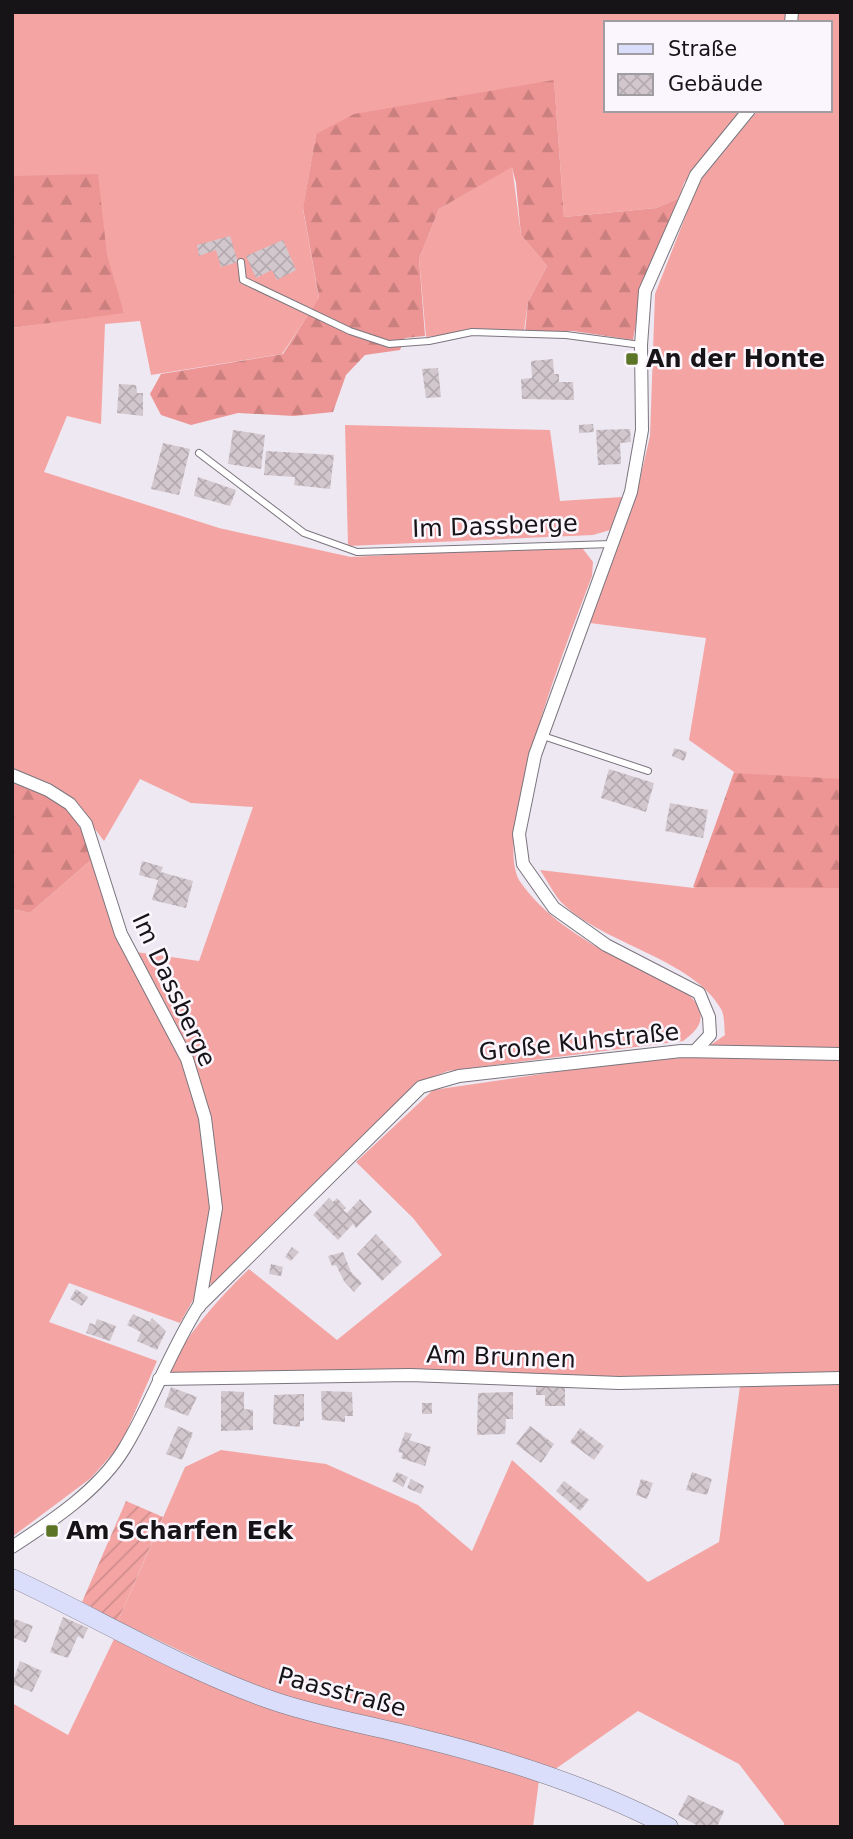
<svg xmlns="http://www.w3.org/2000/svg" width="853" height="1839" viewBox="0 0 853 1839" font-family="'DejaVu Sans',sans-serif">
<defs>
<pattern id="forest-firs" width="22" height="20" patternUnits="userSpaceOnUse" patternTransform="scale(1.75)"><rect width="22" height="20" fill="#ed9594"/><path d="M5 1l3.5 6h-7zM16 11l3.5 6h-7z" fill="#ca807f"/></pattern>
<pattern id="garden-furrows" width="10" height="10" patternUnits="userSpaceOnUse" patternTransform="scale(1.75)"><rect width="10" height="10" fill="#f4a5a3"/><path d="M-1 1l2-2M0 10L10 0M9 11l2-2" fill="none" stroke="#d08d8c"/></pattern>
<pattern id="building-cross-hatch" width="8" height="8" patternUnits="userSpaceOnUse" patternTransform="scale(1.75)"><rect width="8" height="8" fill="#d2c7cd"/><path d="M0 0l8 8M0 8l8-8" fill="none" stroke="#b4aaaf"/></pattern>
</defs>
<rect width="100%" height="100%" fill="#eee8f2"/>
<g fill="#f4a5a3">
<path d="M12,12H841V1827H784V1823L739,1764L638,1711L554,1770L411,1727L269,1693L118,1621L185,1467L221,1450L326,1464L418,1505L472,1551L512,1460L648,1582L719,1542L740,1386L743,1387L740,1376L617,1378L167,1372C189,1332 216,1301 249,1269L337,1340L442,1255L413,1218L356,1162L433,1090L609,1064L693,1057L725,1035C724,1027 725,1016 721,1009C692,958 602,944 561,902C553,893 547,880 540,870L694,888L734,772L689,740L706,638L590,623L637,492L650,436L655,294L699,182L758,110H830V23H606V110H743L684,183L679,199L656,208L564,217L554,81L316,134L303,209L319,299L282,354L151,375L140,321L105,324L101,424L67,416L44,472L219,528L351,557L564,546L583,549L593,562L592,576C572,630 488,838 521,883C542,912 571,932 602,950C627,964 685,981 698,1006C706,1022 695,1032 683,1041L448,1071L424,1080L214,1285L208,1282L214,1248L211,1120L136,952L199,961L253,807L191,803L140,779L104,841L79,808L12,772V328L124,312L12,176Z"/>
<path d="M512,166L521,235L547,266L528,302L524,331H475L426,337L419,259L439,209Z"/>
<path d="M345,425L550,430L560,501L622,497L610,530L593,535L348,546Z"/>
<path d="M92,859L183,1059L200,1116L212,1210L197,1293L180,1323L69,1283L49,1322L157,1361L121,1444L91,1478L12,1537V909L30,913Z"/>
<path d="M115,1637L275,1707L539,1780L533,1827H12V1703L68,1735Z"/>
</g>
<g fill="url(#forest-firs)">
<path d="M554,80L564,217L656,208L678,199L642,290L633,340L573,331L525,332L528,302L547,266L521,235L516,183L512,167L439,209L419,259L425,336L405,338L400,350L365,355L346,375L333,412L294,416L238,413L191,425L161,415L150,394L161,374L283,354L319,298L303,208L316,134L354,114Z"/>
<path d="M98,174L107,255L124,313L12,328V176Z"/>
<path d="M734,773L841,779V888L693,887Z"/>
<path d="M12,781C64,802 75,804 92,859L30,913L12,909Z"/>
</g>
<path fill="url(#garden-furrows)" d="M126,1501L163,1517L118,1621L82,1602Z"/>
<g fill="url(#building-cross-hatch)">
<path d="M230,236L238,262L221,267L216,250L199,256L197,245Z"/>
<path d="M283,240L296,270L277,280L272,270L256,278L246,256Z"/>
<path d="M553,359L554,374H559V382H573L574,400L522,399L521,379L532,378L531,361Z"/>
<path d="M438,368L441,397L426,398L422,369Z"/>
<path d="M119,384L136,385L137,393H143V416L117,413Z"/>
<path d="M593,424L594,432L579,433V425Z"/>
<path d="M630,429L631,442L620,443L621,464L598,465L596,430Z"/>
<path d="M233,430L265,435L261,469L228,464Z"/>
<path d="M163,443L190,449L179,495L151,489Z"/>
<path d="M266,451L334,455L330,489L294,485L295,477L264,475Z"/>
<path d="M198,477L236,490L230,506L194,496Z"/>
<path d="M674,748L687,752L684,761L672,756Z"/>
<path d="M609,769L654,783L646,812L601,798Z"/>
<path d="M670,803L708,810L703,838L665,831Z"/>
<path d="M142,861L163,867L161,872L193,881L186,908L152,900L158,880L139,875Z"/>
<path d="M329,1198L333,1202L337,1198L346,1208L343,1210L347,1213L360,1199L372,1212L356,1228L353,1224L338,1240L313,1215Z"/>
<path d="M376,1234L402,1262L382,1281L357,1254Z"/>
<path d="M292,1247L299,1252L291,1261L285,1257Z"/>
<path d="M343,1252L351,1272L362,1283L354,1292L344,1281L336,1265L332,1266L328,1256Z"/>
<path d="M271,1264L283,1267L281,1276L269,1274Z"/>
<path d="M76,1289L88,1297L82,1306L70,1299Z"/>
<path d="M133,1314L150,1322L152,1318L166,1331L157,1350L137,1341L141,1332L127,1325Z"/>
<path d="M97,1319L116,1326L110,1341L86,1333L90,1323L95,1325Z"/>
<path d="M536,1383L565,1385V1406H545V1395H536Z"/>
<path d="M171,1387L197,1397L188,1416L164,1407Z"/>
<path d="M221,1391L244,1392V1409L253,1410V1430L221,1431Z"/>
<path d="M321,1391L352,1392L353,1416H345V1422L322,1420Z"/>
<path d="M513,1392V1419H506L505,1434L477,1435L478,1393Z"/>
<path d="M304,1394V1421H300V1427L273,1424L274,1395Z"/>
<rect x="422" y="1403" width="10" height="11"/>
<path d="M178,1426L193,1433L182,1460L166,1454Z"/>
<path d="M530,1426L554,1444L541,1463L516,1444Z"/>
<path d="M580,1428L604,1446L594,1460L570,1442Z"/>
<path d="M405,1432L412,1434L409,1440L431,1447L425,1466L401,1458L403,1453L398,1452Z"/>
<path d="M397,1472L408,1477L403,1487L392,1481Z"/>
<path d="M692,1472L712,1479L707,1495L686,1490Z"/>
<path d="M411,1479L424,1486L421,1494L407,1488Z"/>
<path d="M641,1479L653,1483L647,1499L636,1495Z"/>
<path d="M564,1481L589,1500L580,1511L556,1491Z"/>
<path d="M63,1617L88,1628L83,1639L78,1636L68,1658L50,1652Z"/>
<path d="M12,1618L33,1626L26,1643L12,1637Z"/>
<path d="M20,1661L42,1671L32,1692L12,1684Z"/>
<path d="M688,1795L724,1811L717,1827H700L678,1815Z"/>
</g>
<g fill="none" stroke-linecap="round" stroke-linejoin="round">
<g stroke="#7b757e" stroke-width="8">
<g id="lane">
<path d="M241,262L243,280L350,331L389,344L429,341L472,332L566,335L641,345"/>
<path d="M199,453L304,533L357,552L612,544"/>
<path d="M543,736L648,771"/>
</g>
</g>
<g stroke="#7b757e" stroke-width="14">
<g id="street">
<path d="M791,23L792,12"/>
<path d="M12,775L48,790L70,804L86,824L121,934L187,1059L205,1118L216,1208L199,1307"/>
<path d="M695,1051L710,1035L709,1017L699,993L606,945L554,908L523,864L519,834L535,755L631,492L642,430L641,345L645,291L696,175L749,110"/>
<path d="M159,1379L410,1375L619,1383L841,1378"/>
<path d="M12,1547C52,1521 99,1490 124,1449C152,1403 169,1353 198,1307L421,1087L459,1076L681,1051L841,1054"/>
</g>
</g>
<g stroke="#7b757e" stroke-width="19">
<path id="secondary" d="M12,1578C98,1618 182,1669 271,1700C319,1717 371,1725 420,1738C505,1759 591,1786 669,1827"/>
</g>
<use href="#lane" stroke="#fff" stroke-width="6"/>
<use href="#street" stroke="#fff" stroke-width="12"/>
<use href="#secondary" stroke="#dadefb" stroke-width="18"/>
</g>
<g fill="#5c7425" stroke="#fbf6fe" stroke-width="2.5">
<rect x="625" y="352" width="14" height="14" rx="3.5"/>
<rect x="45" y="1524" width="14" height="14" rx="3.5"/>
</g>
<g text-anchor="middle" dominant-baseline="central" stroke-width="5" stroke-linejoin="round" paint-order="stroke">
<g font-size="24" font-weight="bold" fill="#161417" stroke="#fbf6fe" text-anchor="start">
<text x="646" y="359">An der Honte</text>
<text x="66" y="1531">Am Scharfen Eck</text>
</g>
<g font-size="24" fill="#161417" stroke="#fbf6fe">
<text transform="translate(495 526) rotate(-2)">Im Dassberge</text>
<text transform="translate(174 990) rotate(65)">Im Dassberge</text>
<text transform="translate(579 1042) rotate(-6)">Große Kuhstraße</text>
<text transform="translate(501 1357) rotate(2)">Am Brunnen</text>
<text transform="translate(342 1692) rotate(15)">Paasstraße</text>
</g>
</g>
<rect width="853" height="1839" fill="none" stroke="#161417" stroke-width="28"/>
<rect x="604" y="21" width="228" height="91" fill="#fbf6fe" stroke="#9f9ca2" stroke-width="2"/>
<rect x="618" y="44" width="35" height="10" fill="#dadefb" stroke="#9f9ca2" stroke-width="2"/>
<text x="668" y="56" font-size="21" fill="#161417">Straße</text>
<rect x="618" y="74" width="35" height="21" fill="url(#building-cross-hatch)" stroke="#9f9ca2" stroke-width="2"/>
<text x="668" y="91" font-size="21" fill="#161417">Gebäude</text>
</svg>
